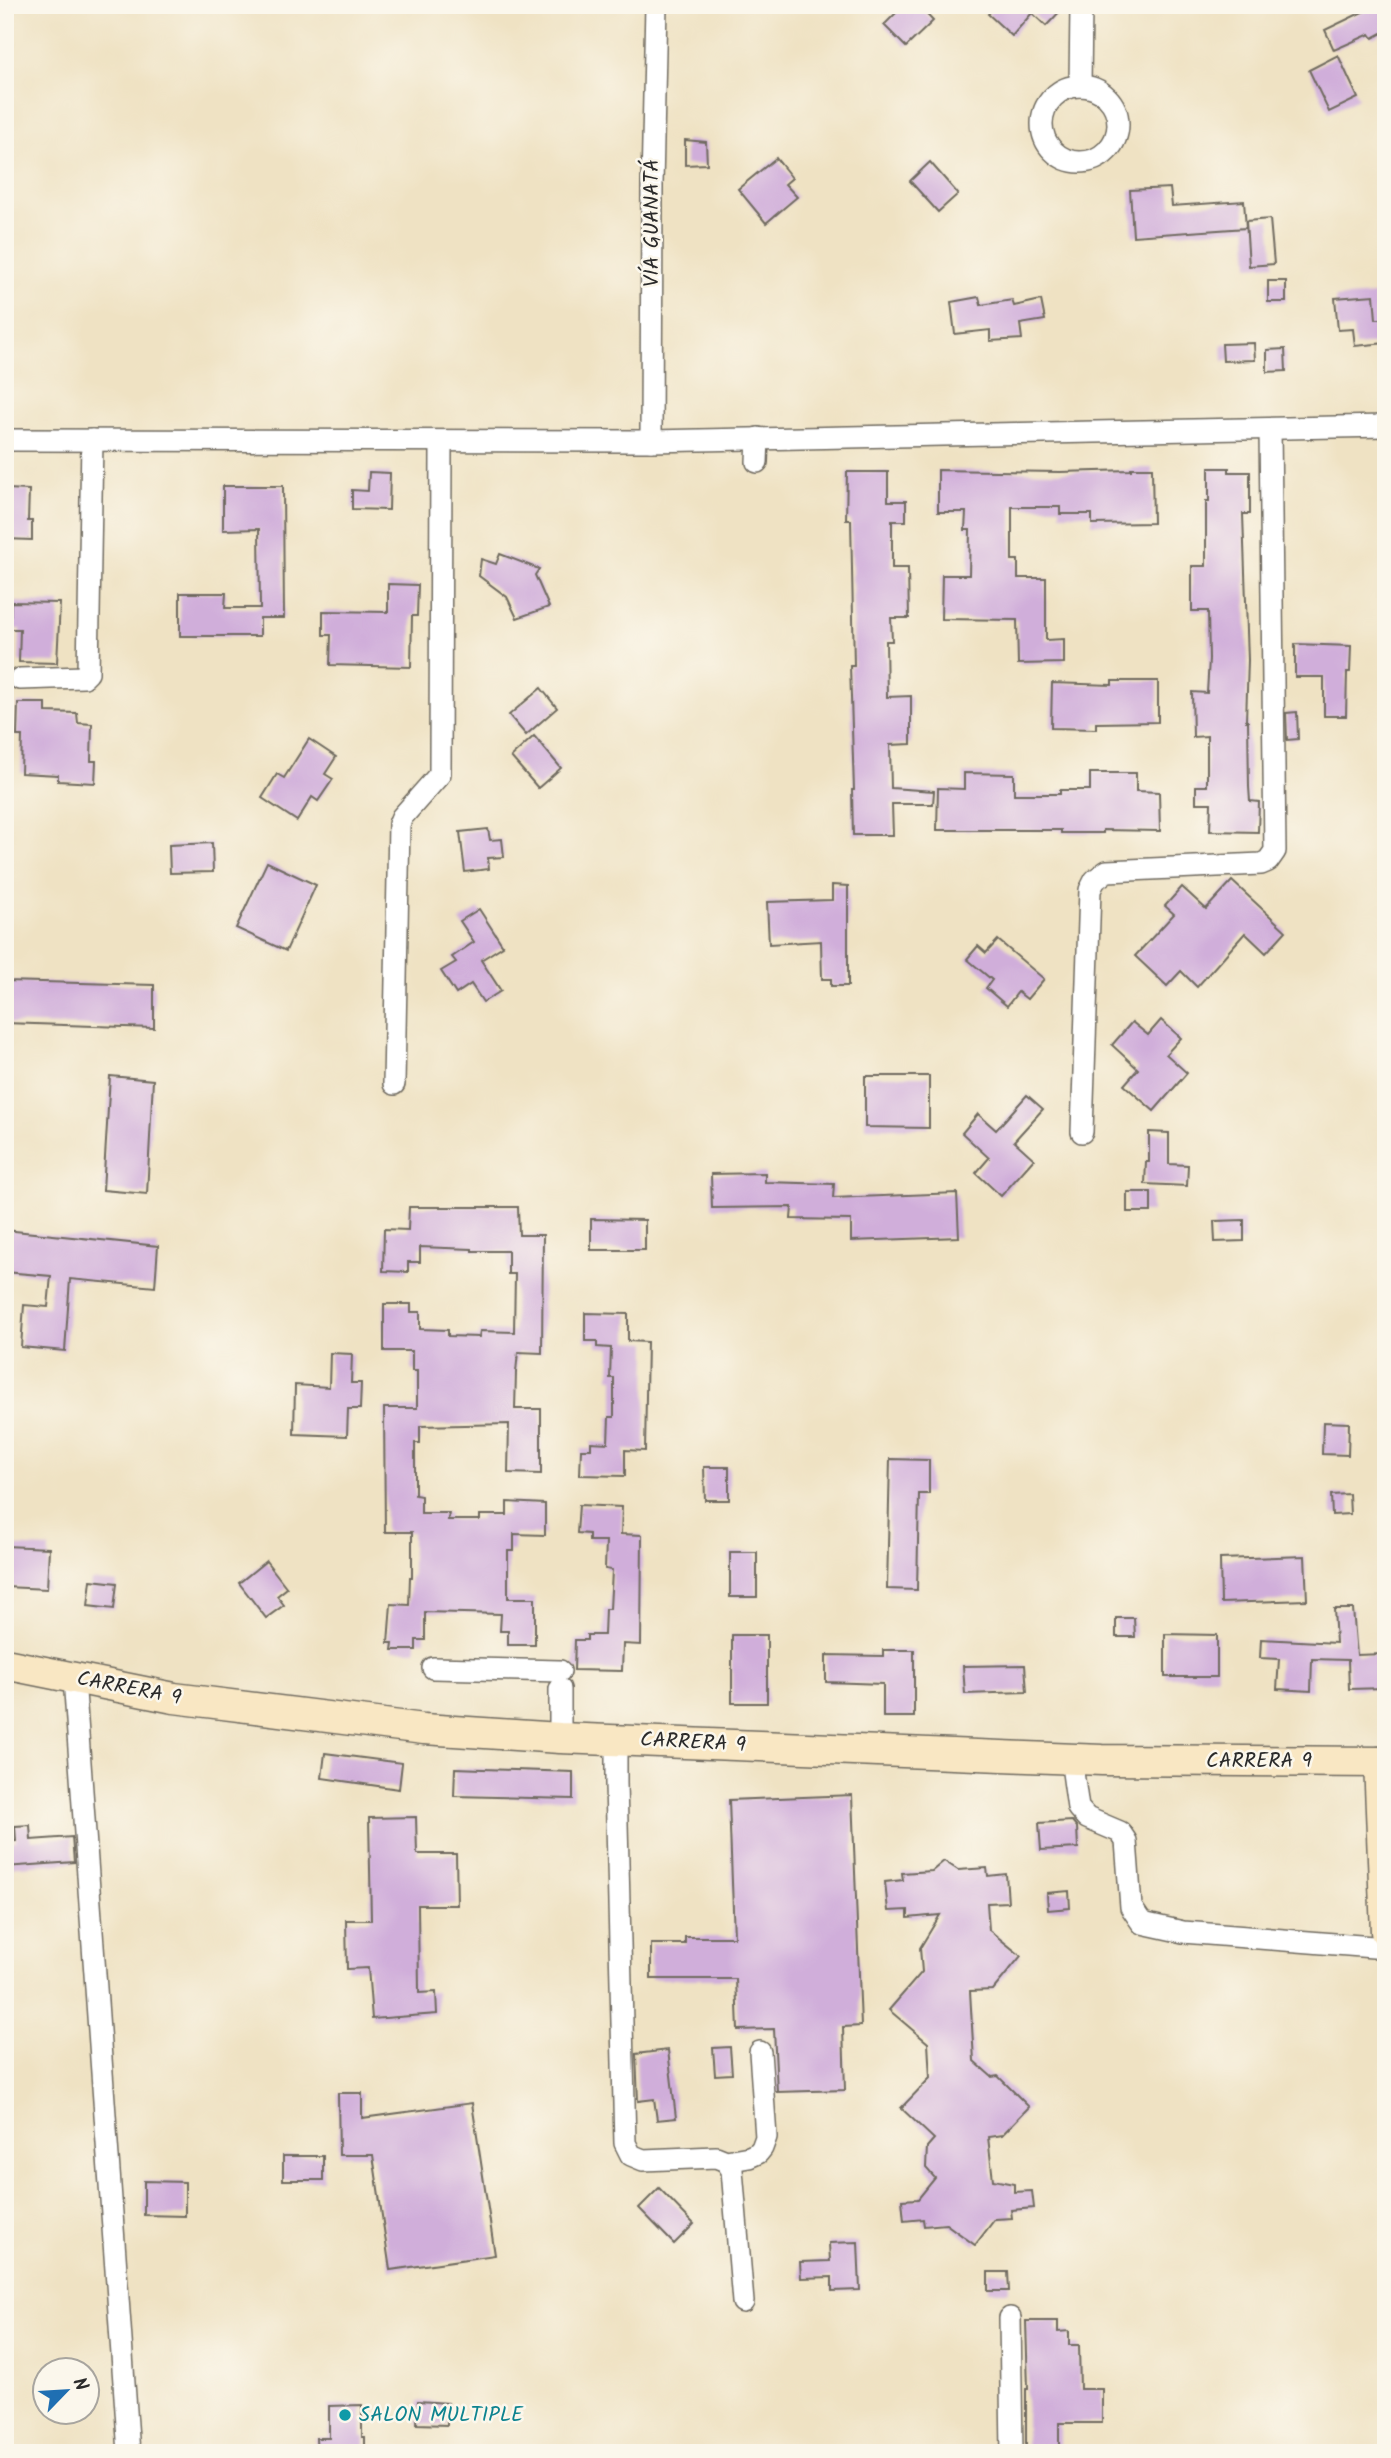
<svg xmlns="http://www.w3.org/2000/svg" width="1391" height="2458" viewBox="0 0 1391 2458" font-family="Kalam,sans-serif">
<rect width="100%" height="100%" fill="#fbf7ec"/>
<filter id="ink" filterUnits="userSpaceOnUse"><feTurbulence type="fractalNoise" baseFrequency=".0143" numOctaves="2"/><feDisplacementMap in="SourceGraphic" scale="14" xChannelSelector="R" yChannelSelector="G"/><feConvolveMatrix kernelMatrix="1 2 1 2 8 2 1 2 1" color-interpolation-filters="sRGB"/></filter>
<filter id="wash" filterUnits="userSpaceOnUse"><feTurbulence type="fractalNoise" baseFrequency=".00686" numOctaves="4" result="noise"/><feDisplacementMap in="SourceGraphic" scale="28" xChannelSelector="R" yChannelSelector="G"/><feGaussianBlur stdDeviation="1.57" result="paint"/><feColorMatrix in="noise" values="0 0 0 0 0 0 0 0 0 0 0 0 0 0 0 0 0 1.4 0 .05"/><feComposite in="paint" operator="in"/></filter>
<g filter="url(#wash)">
<rect width="100%" height="100%" fill="#efe2c3"/>
<g id="blocks">
<g fill="#d0aeda">
<path d="M904,5H918L933,21L906,47L884,25Z"/>
<path d="M996,5H1066L1046,26L1032,13L1012,36L988,14Z"/>
<path d="M1377,5H1386V31L1373,38L1370,34L1334,50L1325,30Z"/>
<path d="M1338,55L1358,98L1329,112L1309,70Z"/>
<path d="M685,140L706,142L707,164L685,165Z"/>
<path d="M776,158L792,178L785,184L797,197L766,223L738,189Z"/>
<path d="M930,162L958,194L938,212L910,181Z"/>
<path d="M1170,188L1172,206L1244,201L1246,228L1133,236L1130,190Z"/>
<path d="M1270,219L1274,264L1249,266L1246,221Z"/>
<rect x="1268" y="281" width="18" height="21"/>
<path d="M1374,295L1376,319H1386V343L1355,346L1353,329L1338,330L1335,298Z"/>
<path d="M979,297L981,305L1012,300L1014,306L1041,300L1045,320L1020,324L1022,339L990,341V330L955,334L951,302Z"/>
<path d="M1254,343L1255,360L1223,361L1222,344Z"/>
<path d="M1285,349L1286,371L1267,372V350Z"/>
<path d="M1131,468H1152L1153,523L1092,524V514H1060V507H1012V560H1018V578H1046V640L1064,639V663L1018,664L1017,620L941,619L942,575H969L970,530H965L966,512H938V470L1060,472L1131,470Z"/>
<path d="M1209,468H1229V472H1250V514H1243L1248,660L1246,721H1248L1249,787L1250,801L1259,802L1258,832L1210,831L1211,803H1196V786H1207V736L1193,737L1192,692L1207,693L1209,659L1208,611H1192V566H1206V501H1209Z"/>
<path d="M369,472L390,473L389,510L352,509V490L368,491Z"/>
<path d="M847,472H888V501H906V521H892V568H908L909,618H891L892,641H886L887,697L911,696V744L890,745L891,788L934,791L933,804H892L893,835H853L852,790H854L850,666H854L851,520H846Z"/>
<path d="M223,486H283L284,618H260V636H180V593H226L225,608H260L259,529L223,530Z"/>
<path d="M6,489L29,490L28,521H32V540L5,539Z"/>
<path d="M500,554L539,569L535,575L549,607L517,618L507,597L479,576L481,559L496,564Z"/>
<path d="M388,584L418,585L417,616H412L411,667L330,665L331,635H323V611L388,612Z"/>
<path d="M11,602L60,603L57,663L19,662L20,629H10Z"/>
<path d="M1295,644L1351,646L1350,672H1347L1346,716H1324V677H1295Z"/>
<path d="M1112,681H1158V722L1096,723V729L1051,728L1052,683L1112,685Z"/>
<path d="M541,688L557,708L526,735L509,715Z"/>
<path d="M18,703H46V712L77,713L78,723L92,724L91,761H96L95,783L58,781V775L21,773L22,736H17Z"/>
<path d="M1297,712L1298,739L1287,740L1286,713Z"/>
<path d="M534,736L561,768L538,788L511,757Z"/>
<path d="M309,739L336,757L325,774L333,779L318,801L312,797L297,821L262,798L277,774L284,778Z"/>
<path d="M964,773L1014,774V794H1060V790H1090V773H1136V791L1159,792L1160,831L1103,830V833H1061V830H937L938,788L964,789Z"/>
<path d="M488,829L490,840L502,839L504,857L488,858L489,869L465,872L460,832Z"/>
<path d="M212,843L213,872L170,873L169,845Z"/>
<path d="M267,862L316,885L286,951L236,928Z"/>
<path d="M1232,881L1286,931L1266,953L1245,933L1197,987L1181,971L1167,986L1135,956L1174,914L1165,906L1182,887L1206,909Z"/>
<path d="M832,885L848,886V986H831V979H822L821,941L769,944L767,902L832,900Z"/>
<path d="M479,909L503,946L481,960L501,991L483,1002L471,984L456,994L441,971L456,962L452,957L474,942L460,921Z"/>
<path d="M998,940L1044,979L1027,999L1018,992L1007,1006L986,988L992,980L967,959L978,946L986,953Z"/>
<path d="M5,981L154,985V1028L5,1023Z"/>
<path d="M1161,1020L1181,1038L1166,1054L1187,1073L1154,1111L1124,1085L1138,1069L1112,1045L1132,1022L1148,1035Z"/>
<path d="M110,1076L153,1080L147,1194L103,1190Z"/>
<path d="M865,1076H929V1128L865,1127Z"/>
<path d="M1027,1095L1043,1109L1014,1141L1034,1159L1001,1196L976,1173L989,1158L962,1133L978,1114L996,1130Z"/>
<path d="M1149,1132L1169,1133V1164L1188,1165L1187,1186L1145,1184L1146,1162H1149Z"/>
<path d="M765,1173V1182L834,1184L833,1198L957,1193L959,1237L851,1241V1220L791,1219L792,1207L712,1208L711,1174Z"/>
<rect x="1127" y="1192" width="24" height="20"/>
<path d="M409,1207H518L519,1235H543L542,1353L518,1352L516,1372L515,1409H541V1474L508,1473L509,1424L420,1426V1443H415V1495L421,1496V1513H449L448,1520H480V1515H507V1502L545,1504V1535L514,1534V1551H508V1598H535V1645H508V1631H500L501,1614L425,1612V1640H416V1650H392L393,1643H388L391,1604L409,1605L410,1577H412V1532H385L384,1408H417V1371H412V1351H384V1304H411V1312H420V1329L448,1330V1336L479,1337L480,1331L514,1332L515,1274H508V1251H472V1249L420,1247V1262H408V1272L383,1271L384,1229L408,1230Z"/>
<path d="M591,1219L645,1220V1250H591Z"/>
<path d="M1244,1220V1241L1215,1242L1214,1221Z"/>
<path d="M5,1230L158,1246L155,1287L70,1279L65,1351L21,1347L24,1305L48,1307L51,1276L5,1272Z"/>
<path d="M585,1313L628,1314V1341L647,1342L645,1451L625,1450V1476L580,1475L581,1449H591V1442L608,1443L609,1417H614V1378H610L611,1348L597,1347V1341H585Z"/>
<path d="M330,1353L352,1354L351,1383H361L360,1409H348L347,1436L294,1434L295,1385L329,1387Z"/>
<path d="M1323,1422L1349,1423L1348,1455L1322,1454Z"/>
<path d="M890,1459L929,1460V1494H919L917,1590L887,1589Z"/>
<path d="M704,1467H729V1500H705Z"/>
<path d="M1349,1494L1350,1514L1332,1515L1331,1495Z"/>
<path d="M579,1505L622,1507L621,1534L642,1535L641,1645L623,1644L622,1671L574,1670L575,1640H587V1635H604L605,1609H610L612,1570L605,1569L606,1541H589V1534L577,1533Z"/>
<path d="M5,1546L49,1548L47,1589L5,1587Z"/>
<rect x="730" y="1552" width="27" height="45"/>
<path d="M1305,1556L1307,1600L1221,1603L1220,1559Z"/>
<path d="M266,1561L287,1588L277,1596L284,1605L266,1618L239,1583Z"/>
<path d="M91,1580L117,1583L114,1609L88,1606Z"/>
<path d="M1334,1609H1353L1357,1655L1383,1654L1386,1688L1349,1689L1348,1660L1312,1659L1311,1691L1277,1689L1279,1659L1260,1658L1261,1639L1336,1643Z"/>
<path d="M1116,1618H1134L1135,1637H1116Z"/>
<path d="M1165,1634L1217,1635V1677H1165Z"/>
<rect x="732" y="1635" width="35" height="68"/>
<path d="M883,1650H914V1717H883V1684L826,1682V1655L883,1656Z"/>
<path d="M1025,1665L1027,1692L965,1694L963,1666Z"/>
<path d="M325,1753L402,1763L399,1789L322,1778Z"/>
<path d="M455,1768L573,1772V1799L454,1796Z"/>
<path d="M852,1795L861,2026L843,2027L845,2090L777,2092L774,2029L738,2030L736,1979H651V1944H685V1937H734L729,1800Z"/>
<path d="M416,1817L417,1854H456L457,1905H418L419,1993L436,1992L437,2014L372,2019L368,1968L347,1969L346,1920H371L369,1818Z"/>
<path d="M1072,1821L1077,1827L1078,1848L1041,1850L1039,1823Z"/>
<path d="M30,1825L31,1840L72,1837L74,1862L5,1867V1842L16,1841L15,1826Z"/>
<path d="M944,1861L958,1870L987,1868L988,1876L1006,1874L1008,1902L987,1903L989,1930L1021,1956L993,1990L970,1991L974,2061L992,2077L998,2076L1029,2107L1002,2135L988,2137L993,2180L1014,2184V2192L1032,2191L1034,2208L1011,2210L1012,2218L995,2219L975,2245L946,2224L924,2226L923,2219L904,2221L902,2200L918,2199L935,2178L926,2168L927,2147L934,2139L901,2108L930,2078L928,2043L889,2010L922,1972L920,1948L940,1915L908,1918V1910L888,1911L885,1882L903,1880L902,1873L932,1871Z"/>
<path d="M1069,1891L1070,1908L1048,1910L1047,1893Z"/>
<path d="M730,2047L732,2074L715,2075L713,2048Z"/>
<path d="M668,2050L676,2118L657,2120L654,2099L638,2101L636,2054Z"/>
<path d="M338,2093H362V2118L472,2103L495,2255L390,2270L373,2155H339Z"/>
<rect x="283" y="2156" width="40" height="24"/>
<path d="M144,2181L185,2182V2216L144,2215Z"/>
<path d="M659,2188L694,2224L674,2244L639,2208Z"/>
<path d="M858,2242L860,2290L832,2291V2277L801,2278L800,2262L830,2261L829,2243Z"/>
<path d="M988,2272H1008L1009,2291H988Z"/>
<path d="M1026,2321H1058V2332L1069,2331V2345H1079L1080,2389H1102V2423H1059V2453H1026V2389H1028Z"/>
<path d="M418,2401L448,2403L447,2425L417,2424Z"/>
<path d="M362,2405V2437H365V2453H317L316,2438H329V2406Z"/>
</g>
</g>
</g>
<g filter="url(#ink)">
<use href="#blocks" fill-opacity="0" stroke="#706b60" stroke-width="2"/>
<g fill="none" stroke-linecap="round" stroke-linejoin="round">
<g stroke="#706b60" stroke-width="24">
<g id="street">
<path d="M1080,86L1081,5"/>
<circle cx="1080" cy="124" r="38"/>
<path d="M5,440L651,441L1386,426"/>
<path d="M651,441L652,185L656,5"/>
<path d="M757,462L758,438"/>
<path d="M20,679L84,677L88,673L92,440"/>
<path d="M394,1084L399,824L402,817L440,774L441,442"/>
<path d="M1082,1132L1090,890L1095,880L1107,871L1261,864L1268,861L1275,851L1270,429"/>
<path d="M433,1668L560,1671"/>
<path d="M74,1678L129,2453"/>
<path d="M560,1738V1689"/>
<path d="M616,1740V1783L625,2143L631,2155L643,2160L716,2157L726,2161L749,2157L758,2153L762,2148L766,2137L760,2052"/>
<path d="M1071,1758L1078,1808L1087,1818L1120,1832L1126,1841L1131,1907L1142,1923L1183,1932L1386,1948"/>
<path d="M726,2161L732,2170L743,2302"/>
<path d="M1010,2318L1012,2453"/>
</g>
</g>
<g stroke="#706b60" stroke-width="33">
<g id="secondary">
<path d="M5,1664L174,1698L424,1729L560,1738L1102,1760L1386,1762"/>
<path d="M1379,1762L1386,1932"/>
</g>
</g>
<use href="#street" stroke="#fff" stroke-width="21"/>
<use href="#secondary" stroke="#f9e7c3" stroke-width="30"/>
</g>
</g>
<circle fill="#0f9aa8" stroke="#fbf7ec" stroke-width="2.5" cx="345" cy="2415" r="7"/>
<g text-anchor="middle" dominant-baseline="central" stroke-width="5" stroke-linejoin="round" paint-order="stroke">
<g font-size="21" fill="#2b2b2b" stroke="#fbf7ec">
<text transform="translate(652 223) rotate(-90)">VÍA GUANATÁ</text>
<text transform="translate(129 1689) rotate(11)">CARRERA 9</text>
<text transform="translate(693 1743) rotate(3)">CARRERA 9</text>
<text x="1259" y="1761">CARRERA 9</text>
</g>
<g font-size="21" fill="#0d838f" stroke="#fbf7ec" text-anchor="start">
<text x="359" y="2415">SALON MULTIPLE</text>
</g>
</g>
<rect width="1391" height="2458" fill="none" stroke="#fbf7ec" stroke-width="28"/>
<g transform="translate(66 2391) rotate(65)"><circle r="33" fill="#fbf7ec" stroke="#a8a59f" stroke-width="2"/>
<path d="M0-5L12 26L0 18L-12 26Z" fill="#1f6fb2"/>
<text y="-10" font-size="19" font-weight="bold" text-anchor="middle" fill="#2b2b2b">N</text>
</g>
</svg>
